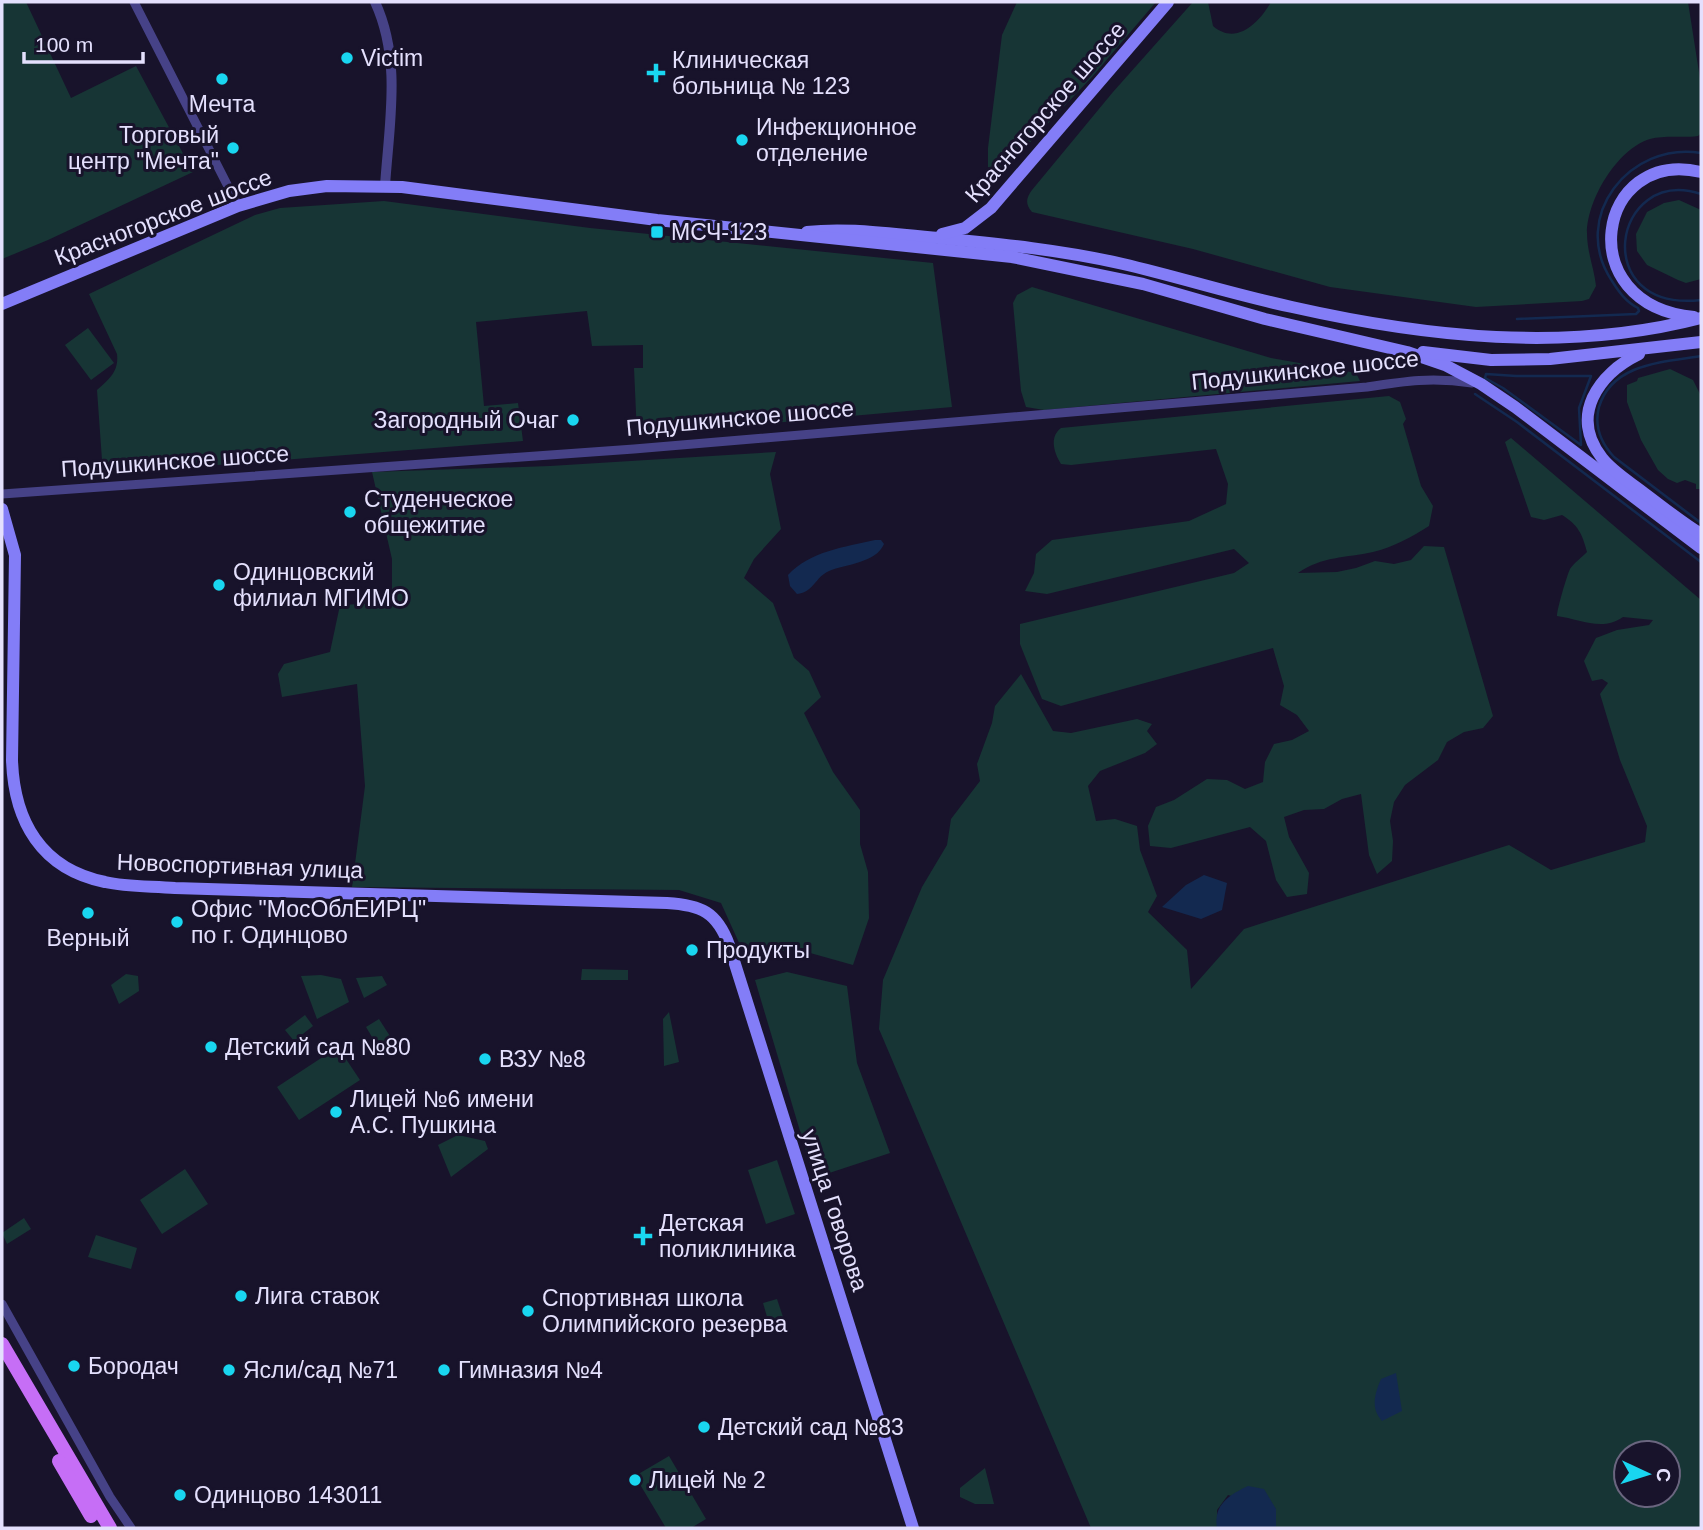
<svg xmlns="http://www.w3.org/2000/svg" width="1703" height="1530" viewBox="0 0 1703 1530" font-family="Arial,sans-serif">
<rect width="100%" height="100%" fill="#18132b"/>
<g fill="#173535" fill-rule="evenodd">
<path d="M2,2H26L71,98L136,66L193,172L48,240L2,259Z"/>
<path d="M1017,2H1156L1092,77L1004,170L995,172L988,167V148L1002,35Z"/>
<path d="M1193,2H1208L1213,26C1236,46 1259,23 1271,2H1688L1701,85V133L1698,136C1683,138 1664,135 1650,139C1617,149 1587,200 1587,233C1587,252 1594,268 1596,286L1589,299L1582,301L1476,307L1330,287L1193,249L1032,212C1025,204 1026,198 1032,190L1113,92Z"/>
<path d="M1679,200L1701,210V279L1686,283L1678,280L1647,265L1637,251L1636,234L1647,212L1664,203Z"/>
<path d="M384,201L590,228L933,263L952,407L637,435L634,368H643V345L592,346L587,311L476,322L484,406L518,403L523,441L103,474L97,390C109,379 119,372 117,354L89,294L255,215L280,208Z"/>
<path d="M1032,287L1271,358L1356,373L1360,381L1044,410L1026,407L1021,391L1013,303L1017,295Z"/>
<path d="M88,328L114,363L91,380L65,345Z"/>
<path d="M1670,369L1693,380L1701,396V489H1696V484L1685,480L1677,483L1668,479L1658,470L1641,440L1627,402V385L1637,381L1638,378Z"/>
<path d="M1389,396L1400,402L1406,419L1403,424L1421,486L1433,506L1429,526C1412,537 1393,547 1373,552C1346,558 1322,556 1298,573L1337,572L1356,568L1375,561L1394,564L1411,560L1424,546L1444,547L1493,716L1483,728L1464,732L1447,742L1438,760L1405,785L1394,802L1390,821L1393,841L1392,861L1377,874L1369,855L1361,794L1342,799L1324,809L1304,810L1284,817L1289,837L1309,873L1307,894L1287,897L1276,880L1266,841L1250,827L1171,848L1150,846L1148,826L1156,807L1174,800L1207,779L1227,780L1245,789L1263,782L1265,762L1274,744L1292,740L1309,731L1297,715L1280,705L1284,686L1273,648L1061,706L1042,699L1020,644V624L1234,573L1249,563L1234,549L1047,594L1025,591L1034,573L1036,554L1052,540L1189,521L1226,504L1228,484L1216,449L1071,465L1061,464C1054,453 1049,437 1061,428Z"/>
<path d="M1511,438L1701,600V1528H1276V1509L1228,1495L1217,1510V1528H1091L879,1029L883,980L922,887L947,845L951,819L980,781L977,764L992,723L995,706L1021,674L1053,731L1071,733L1137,719L1152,724L1147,731L1157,744L1145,753L1100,771L1088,786L1096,821L1115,819L1137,826L1140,850L1157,896L1148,912L1187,950L1191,989L1244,929L1509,845L1551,870L1645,842L1647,826L1620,760L1600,694L1608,683L1602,679L1592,681L1584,661L1596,638L1617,630L1649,625L1653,620L1623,617C1602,632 1580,619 1557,616C1557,609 1567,575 1570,569C1574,563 1582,557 1587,552C1582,533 1578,525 1562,515L1544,520L1531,517L1505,442ZM1626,1453H1668V1495H1626Z"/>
<path d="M776,452L770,474L781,529L754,559L744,578L773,603L794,658L809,671L821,697L804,713L833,772L860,810V844L868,872L869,918L853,965L796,949L745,956L721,903L679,890L352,887L365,786L357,684L282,697L278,674L284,664L330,652L340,605L384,603L392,592V559L372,472L550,466Z"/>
<path d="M582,969L628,970V980H581Z"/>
<path d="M787,972L847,986L857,1063L890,1153L814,1178L755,980Z"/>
<path d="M126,974L138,976L139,991L119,1004L111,985Z"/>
<path d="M321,975L341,979L349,1002L317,1019L301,976Z"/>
<path d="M382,976L387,985L364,998L356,978Z"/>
<path d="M669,1012L679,1062L664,1066L663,1019Z"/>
<path d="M305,1015L313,1026L294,1041L285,1030Z"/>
<path d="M379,1019L395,1044L381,1052L366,1027Z"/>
<path d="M338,1047L360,1080L299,1120L277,1087Z"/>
<path d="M458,1135L485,1141L488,1149L451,1177L438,1145Z"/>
<path d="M777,1160L795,1214L766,1224L748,1170Z"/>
<path d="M185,1169L208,1204L162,1234L140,1200Z"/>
<path d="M24,1218L31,1229L7,1244L2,1233Z"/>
<path d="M96,1235L137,1248L131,1269L88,1257Z"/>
<path d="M777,1299L787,1329L772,1334L763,1303Z"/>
<path d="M669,1456L706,1519L691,1528H666L635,1476Z"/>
<path d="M985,1468L994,1504H975L960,1497V1488Z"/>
</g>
<g fill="#132950">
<path d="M875,540H881L884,544C876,563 846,564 829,571C815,577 814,592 797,594L790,586L788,575C810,551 845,547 875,540Z"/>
<path d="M1204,875L1227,883L1222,910L1201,919L1162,907L1186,885Z"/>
<path d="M1396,1373L1402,1411L1382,1421C1370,1408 1375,1393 1381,1379Z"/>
<path d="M1248,1486L1264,1489L1276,1509V1528H1217C1213,1505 1229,1495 1248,1486Z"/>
</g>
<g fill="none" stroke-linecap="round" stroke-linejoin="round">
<g stroke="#132950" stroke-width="2.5">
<path d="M1701,194C1612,165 1588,313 1701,300"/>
<path d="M1517,319L1636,314L1639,311L1638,308C1626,302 1619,292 1612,281C1569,217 1630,141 1701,153"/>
<path d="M1701,356C1664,362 1612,363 1599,407C1594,426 1601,443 1614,457L1701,523"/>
<path d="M1486,374L1516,376H1591L1579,408L1581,445L1503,388L1485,378Z"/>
<path d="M1475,394L1517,422L1701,562"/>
</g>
<g stroke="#464287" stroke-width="9">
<path d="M134,2L238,206"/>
<path d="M2,494L634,449L1367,387C1406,381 1432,377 1472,383"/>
<path d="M2,1304L110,1497L131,1528"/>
</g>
<path stroke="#464287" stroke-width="10" d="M375,2C402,60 389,124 385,186"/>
<g stroke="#837df7" stroke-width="12">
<path d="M807,232C850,227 896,235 939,238C1000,244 1062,250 1123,264C1179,277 1235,295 1292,307C1425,337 1567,353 1701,318"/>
<path d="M942,234L965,228L991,208L1168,2"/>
<path d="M2,304L238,206L289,191L327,186L402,187L657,220L1012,257L1143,284L1265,319L1407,352L1445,365L1481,384L1515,407L1701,548"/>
<path d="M1694,317C1569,305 1597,147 1701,172"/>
<path d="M1423,352L1491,360L1550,359L1701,342"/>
<path d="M1639,354C1598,374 1569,416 1602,458C1613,472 1630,482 1644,493C1663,507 1681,522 1701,534"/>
<path d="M2,509L15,555L12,760C14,821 41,869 105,882C127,887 152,886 175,888L667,903C701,905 717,912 729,945L913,1528"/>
</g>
<g stroke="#c66ef6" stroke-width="14">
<path d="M2,1344L110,1528"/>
<path d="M59,1461L91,1516"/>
</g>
</g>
<g fill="#19d6f0" stroke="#18132b" stroke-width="2.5">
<circle cx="347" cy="58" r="7"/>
<path d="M652.5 62.5h7v7h7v7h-7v7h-7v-7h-7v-7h7z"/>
<circle cx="222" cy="79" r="7"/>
<circle cx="742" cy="140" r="7"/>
<circle cx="233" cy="148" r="7"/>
<rect x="650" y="225" width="14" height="14" rx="3.5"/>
<circle cx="573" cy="420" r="7"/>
<circle cx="350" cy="512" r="7"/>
<circle cx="219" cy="585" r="7"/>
<circle cx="88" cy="913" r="7"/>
<circle cx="177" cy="922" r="7"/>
<circle cx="692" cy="950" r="7"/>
<circle cx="211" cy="1047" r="7"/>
<circle cx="485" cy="1059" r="7"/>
<circle cx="336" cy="1112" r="7"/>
<path d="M639.5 1225.5h7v7h7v7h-7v7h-7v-7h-7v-7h7z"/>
<circle cx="241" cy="1296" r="7"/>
<circle cx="528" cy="1311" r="7"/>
<circle cx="74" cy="1366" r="7"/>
<circle cx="229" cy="1370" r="7"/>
<circle cx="444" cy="1370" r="7"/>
<circle cx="704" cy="1427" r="7"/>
<circle cx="635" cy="1480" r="7"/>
<circle cx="180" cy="1495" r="7"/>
</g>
<g text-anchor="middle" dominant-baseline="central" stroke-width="6" stroke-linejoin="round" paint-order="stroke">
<g font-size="23" fill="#e4e0fd" stroke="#18132b" text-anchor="start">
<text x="361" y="58">Victim</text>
<text x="672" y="60">Клиническая<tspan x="672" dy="26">больница № 123</tspan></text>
<text x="222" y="104" text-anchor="middle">Мечта</text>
<text x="756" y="127">Инфекционное<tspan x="756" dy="26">отделение</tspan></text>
<text x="219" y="135" text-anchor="end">Торговый<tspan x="219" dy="26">центр "Мечта"</tspan></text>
<text x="671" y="232">МСЧ-123</text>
<text x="559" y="420" text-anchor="end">Загородный Очаг</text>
<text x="364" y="499">Студенческое<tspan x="364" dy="26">общежитие</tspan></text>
<text x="233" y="572">Одинцовский<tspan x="233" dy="26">филиал МГИМО</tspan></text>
<text x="191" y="909">Офис "МосОблЕИРЦ"<tspan x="191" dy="26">по г. Одинцово</tspan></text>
<text x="88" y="938" text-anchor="middle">Верный</text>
<text x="706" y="950">Продукты</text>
<text x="225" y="1047">Детский сад №80</text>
<text x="499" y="1059">ВЗУ №8</text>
<text x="350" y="1099">Лицей №6 имени<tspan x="350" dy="26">А.С. Пушкина</tspan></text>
<text x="659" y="1223">Детская<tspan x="659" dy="26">поликлиника</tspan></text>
<text x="255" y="1296">Лига ставок</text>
<text x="542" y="1298">Спортивная школа<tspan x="542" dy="26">Олимпийского резерва</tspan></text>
<text x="88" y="1366">Бородач</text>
<text x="243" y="1370">Ясли/сад №71</text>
<text x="458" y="1370">Гимназия №4</text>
<text x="718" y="1427">Детский сад №83</text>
<text x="649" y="1480">Лицей № 2</text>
<text x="194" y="1495">Одинцово 143011</text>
</g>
<g font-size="23" fill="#e4e0fd" stroke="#18132b">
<text transform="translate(1045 112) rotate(-49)">Красногорское шоссе</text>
<text transform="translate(163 217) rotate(-21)">Красногорское шоссе</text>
<text transform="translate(1305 370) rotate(-6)">Подушкинское шоссе</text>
<text transform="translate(740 418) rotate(-5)">Подушкинское шоссе</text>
<text transform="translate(175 461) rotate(-4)">Подушкинское шоссе</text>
<text transform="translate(240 866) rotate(2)">Новоспортивная улица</text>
<text transform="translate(835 1210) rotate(72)">улица Говорова</text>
</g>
</g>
<rect width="1703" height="1530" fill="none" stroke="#e4e0fd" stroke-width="7"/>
<g transform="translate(1647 1474) rotate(94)"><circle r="33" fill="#18132b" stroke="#6a657f" stroke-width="2"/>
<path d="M0-5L12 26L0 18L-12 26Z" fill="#19d6f0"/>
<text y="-10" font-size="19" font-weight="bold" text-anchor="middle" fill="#e4e0fd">С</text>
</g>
<path d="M24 52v10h119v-10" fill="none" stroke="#e4e0fd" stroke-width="3.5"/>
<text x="35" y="52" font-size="21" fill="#e4e0fd" stroke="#18132b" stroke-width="5" paint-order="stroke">100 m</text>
</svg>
